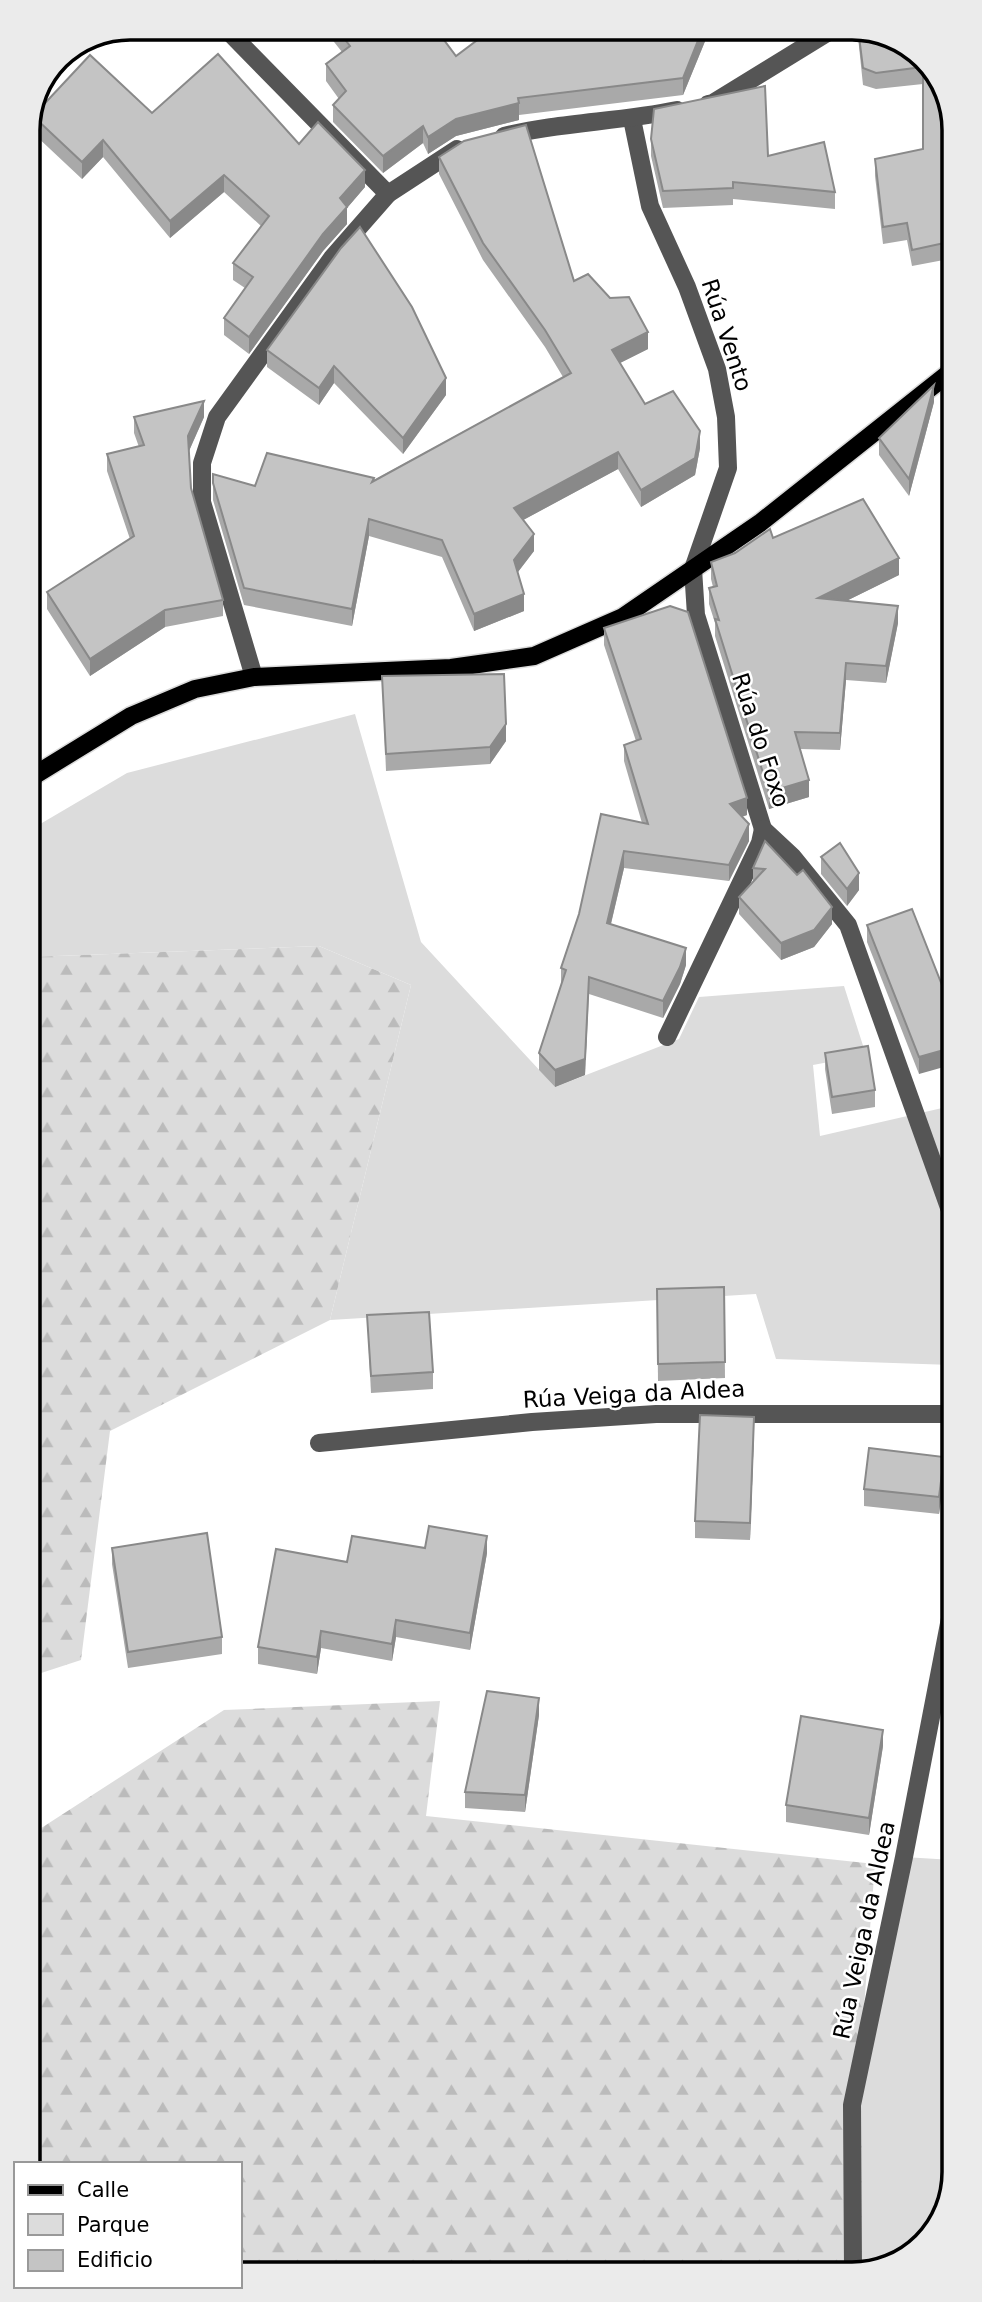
<svg xmlns="http://www.w3.org/2000/svg" width="982" height="2302" viewBox="0 0 982 2302" font-family="'DejaVu Sans',sans-serif">
<defs>
<pattern id="forest-firs" width="22" height="20" patternUnits="userSpaceOnUse" patternTransform="scale(1.75)"><rect width="22" height="20" fill="#dcdcdc"/><path d="M5 1l3.5 6h-7zM16 11l3.5 6h-7z" fill="#bbb"/></pattern>
</defs>
<rect width="100%" height="100%" fill="#fff"/>
<g fill="#dcdcdc">
<path d="M355,714L421,942L555,1087L679,1039L699,997L844,986L866,1055L813,1065L820,1136L951,1106V1191L945,1192L952,1230V1365L776,1359L756,1294L330,1320L411,985L319,946L30,957V830L127,773Z"/>
<path d="M904,1857L953,1860L954,2172L933,2234L884,2269H853L852,2105Z"/>
</g>
<g fill="url(#forest-firs)">
<path d="M319,946L411,985L330,1320L110,1431L81,1660L32,1676L30,957Z"/>
<path d="M440,1701L426,1816L875,1864L859,2072L870,2269L240,2273V2164H33L32,1834L224,1710Z"/>
</g>
<g fill="none" stroke-linecap="round" stroke-linejoin="round">
<g stroke="#dbdbdb" stroke-width="21">
<path id="major" d="M30,778L131,716L195,689L254,677L451,668L534,656L623,617L693,569L760,523L949,373"/>
</g>
<g stroke="#555" stroke-width="18">
<path d="M225,28L388,194"/>
<path d="M708,104L713,103L835,28"/>
<path d="M632,119L650,206L687,287L717,369L726,417L728,468L693,569L696,615L763,829L792,856L848,925L952,1216"/>
<path d="M504,136C561,122 619,122 677,110"/>
<path d="M254,677L202,502V463L217,417L332,258L388,194L457,149"/>
<path d="M667,1037L760,843L763,829"/>
<path d="M319,1443L532,1422L656,1414H952"/>
<path d="M853,2269L852,2105L904,1857L953,1603"/>
</g>
<use href="#major" stroke="#000" stroke-width="18"/>
</g>
<g fill="#a9a9a9">
<path d="M323,28H435L456,56L512,28H729L725,40L708,34L683,95L519,115V120L456,136L428,154L423,143L383,173L333,122V105L339,99L326,81V64L342,52Z"/>
<path d="M858,28L914,49L949,98V259L912,266L907,240L883,244L875,176V159L923,149V84L876,89L863,85L858,37Z"/>
<path d="M152,113L299,144L365,187L347,208V224L323,251L249,354L224,335V318L245,288L233,280V263L261,226L224,192L170,238L103,157L82,179L33,133V116Z"/>
<path d="M651,139L768,156L835,192V209L733,199V205L663,208L651,156Z"/>
<path d="M439,157L648,349L620,363L645,404L700,448L695,475L641,507L618,469L523,520L534,551L518,572L524,611L474,631L442,557L369,536L352,626L244,605L213,500V474L255,486L374,480L563,377L545,347L483,260L439,174Z"/>
<path d="M267,350L446,395L403,454L334,383L319,405L267,367Z"/>
<path d="M934,402L909,496L879,455V438Z"/>
<path d="M134,417H204L189,451L191,488L223,600V616L165,627L90,676L47,609V592L130,539L107,471V454L139,447L134,433Z"/>
<path d="M773,538L899,575L846,601L898,623L886,683L846,680L840,750L800,749L809,797L769,809L715,636V623L709,604V588L713,587L711,579V562Z"/>
<path d="M604,628L747,815L742,817L749,841L729,881L624,868L611,924L686,965L680,984L663,1018L589,994L585,1075L555,1087L539,1070V1053L561,985V968L579,914L642,823L624,761V745L636,741L604,645Z"/>
<path d="M382,676L506,741L490,764L386,771Z"/>
<path d="M765,841L832,924L814,947L781,960L739,914V897L753,882V868Z"/>
<path d="M821,857L859,890L847,906L821,874Z"/>
<path d="M867,925L951,1008L919,1074L867,942Z"/>
<path d="M825,1053L875,1090V1107L832,1114L825,1069Z"/>
<path d="M724,1287L725,1378L658,1381L657,1289Z"/>
<path d="M367,1315L433,1372V1389L371,1393Z"/>
<path d="M754,1434L750,1540L695,1538V1521Z"/>
<path d="M944,1474L939,1514L864,1506V1489Z"/>
<path d="M112,1548L222,1637V1654L128,1668L112,1564Z"/>
<path d="M425,1548L487,1553L470,1650L396,1637L392,1661L321,1648L317,1674L258,1664V1647L347,1562Z"/>
<path d="M539,1715L525,1812L465,1808V1792Z"/>
<path d="M883,1746L869,1835L786,1822V1805Z"/>
</g>
<g fill="#898989">
<path d="M703,28H708V34L683,95V78Z"/>
<path d="M725,28H729L725,40Z"/>
<path d="M519,103V120L456,136L428,154V137L456,119Z"/>
<path d="M423,126V143L383,173V156Z"/>
<path d="M103,140V157L82,179V162Z"/>
<path d="M365,170V187L347,208V224L323,251L249,354V337L340,198Z"/>
<path d="M224,175V192L170,238V221Z"/>
<path d="M648,332V349L612,367V350Z"/>
<path d="M334,366V383L319,405V388Z"/>
<path d="M446,378V395L403,454V438Z"/>
<path d="M934,385V402L909,496V479Z"/>
<path d="M204,401V417L188,453V436Z"/>
<path d="M700,431V448L695,475L641,507V490Z"/>
<path d="M618,452V469L514,525V508Z"/>
<path d="M369,519V536L352,626V609Z"/>
<path d="M534,534V551L514,577V560Z"/>
<path d="M899,558V575L818,615V598Z"/>
<path d="M524,594V611L474,631V614Z"/>
<path d="M898,606V623L886,683V666Z"/>
<path d="M165,610V627L90,676V659Z"/>
<path d="M846,663V680L840,750V733Z"/>
<path d="M506,724V741L490,764V747Z"/>
<path d="M809,780V797L769,809V792Z"/>
<path d="M747,798V815L730,820V804Z"/>
<path d="M749,824V841L729,881V865Z"/>
<path d="M624,851V868L607,940V923Z"/>
<path d="M859,873V890L847,906V889Z"/>
<path d="M832,907V924L814,947L781,960V943Z"/>
<path d="M686,948V965L680,984L663,1018V1001Z"/>
<path d="M589,977L585,1075L555,1087V1070Z"/>
<path d="M951,1048V1065L919,1074V1057Z"/>
<path d="M754,1417V1434L750,1540V1523Z"/>
<path d="M944,1457V1474L939,1514V1497Z"/>
<path d="M487,1536V1553L470,1650V1633Z"/>
<path d="M396,1620V1637L392,1661V1644Z"/>
<path d="M321,1631V1648L317,1674V1657Z"/>
<path d="M539,1698V1715L525,1812V1795Z"/>
<path d="M883,1730V1746L869,1835V1818Z"/>
</g>
<g fill="#c4c4c4" stroke="#898989" stroke-width="2">
<path d="M336,28H435L456,56L492,29L703,28L683,78L518,98L519,103L456,119L428,137L423,126L383,156L333,105L346,91L326,64L350,46Z"/>
<path d="M858,28L914,49L949,98V242L912,250L907,223L883,227L875,159L923,149V67L876,73L863,68Z"/>
<path d="M218,54L299,144L318,122L365,170L340,198L347,207L323,234L249,337L224,318L253,277L233,263L269,216L224,175L170,221L103,140L82,162L33,116L90,55L152,113Z"/>
<path d="M765,86L768,156L824,142L835,192L733,182V188L663,191L651,139L654,109Z"/>
<path d="M526,125L574,281L588,274L610,298L629,297L648,332L612,350L645,404L673,391L700,431L695,458L641,490L618,452L514,508L534,534L514,560L524,594L474,614L442,540L369,519L352,609L244,588L213,483V474L255,486L267,453L374,478L372,482L571,373L545,330L483,243L439,157L464,141Z"/>
<path d="M360,227L412,307L446,378L403,438L334,366L319,388L267,350L341,248Z"/>
<path d="M934,385L909,479L879,438Z"/>
<path d="M204,401L188,436L191,488L223,600L165,610L90,659L47,592L134,536L107,454L144,445L134,417Z"/>
<path d="M863,499L899,558L818,598L898,606L886,666L846,663L840,733L795,732L809,780L769,792L715,619L719,620L709,588L717,586L711,562L735,553L770,529L773,538Z"/>
<path d="M670,606L688,612L747,798L730,804L749,824L729,865L624,851L607,923L686,948L680,967L663,1001L589,977L585,1059L555,1070L539,1053L566,970L561,968L579,914L601,814L648,824L624,745L641,739L604,628Z"/>
<path d="M504,674L506,724L490,747L386,754L382,676Z"/>
<path d="M765,841L797,875L803,870L832,907L814,930L781,943L739,897L765,869L753,868Z"/>
<path d="M840,843L859,873L847,889L821,857Z"/>
<path d="M912,909L951,1008V1048L919,1057L867,925Z"/>
<path d="M868,1046L875,1090L832,1097L825,1053Z"/>
<path d="M724,1287L725,1362L658,1364L657,1289Z"/>
<path d="M429,1312L433,1372L371,1376L367,1315Z"/>
<path d="M700,1415L754,1417L750,1523L695,1521Z"/>
<path d="M869,1448L944,1457L939,1497L864,1489Z"/>
<path d="M429,1526L487,1536L470,1633L396,1620L392,1644L321,1631L317,1657L258,1647L276,1549L347,1562L352,1536L425,1548Z"/>
<path d="M207,1533L222,1637L128,1652L112,1548Z"/>
<path d="M487,1691L539,1698L525,1795L465,1792Z"/>
<path d="M801,1716L883,1730L869,1818L786,1805Z"/>
</g>
<g text-anchor="middle" dominant-baseline="central" stroke-width="5" stroke-linejoin="round" paint-order="stroke">
<g font-size="23" fill="#000" stroke="#fff">
<text transform="translate(727 335) rotate(72)">Rúa Vento</text>
<text transform="translate(761 740) rotate(72)">Rúa do Foxo</text>
<text transform="translate(634 1394) rotate(-3)">Rúa Veiga da Aldea</text>
<text transform="translate(864 1930) rotate(-78)">Rúa Veiga da Aldea</text>
</g>
</g>
<path d="M0 0H982V2302H0ZM130 40H852A90 90 0 0 1 942 130V2172A90 90 0 0 1 852 2262H130A90 90 0 0 1 40 2172V130A90 90 0 0 1 130 40Z" fill="#ebebeb" fill-rule="evenodd"/>
<path fill="none" stroke="#000" stroke-width="3.5" d="M130 40H852A90 90 0 0 1 942 130V2172A90 90 0 0 1 852 2262H130A90 90 0 0 1 40 2172V130A90 90 0 0 1 130 40Z"/>
<rect x="14" y="2162" width="228" height="126" fill="#ffffff" stroke="#999999" stroke-width="2"/>
<rect x="28" y="2185" width="35" height="10" fill="#000000" stroke="#999999" stroke-width="2"/>
<text x="77" y="2197" font-size="21" fill="#000000">Calle</text>
<rect x="28" y="2214" width="35" height="21" fill="#dcdcdc" stroke="#999999" stroke-width="2"/>
<text x="77" y="2232" font-size="21" fill="#000000">Parque</text>
<rect x="28" y="2250" width="35" height="21" fill="#c4c4c4" stroke="#999999" stroke-width="2"/>
<text x="77" y="2267" font-size="21" fill="#000000">Edificio</text>
</svg>
